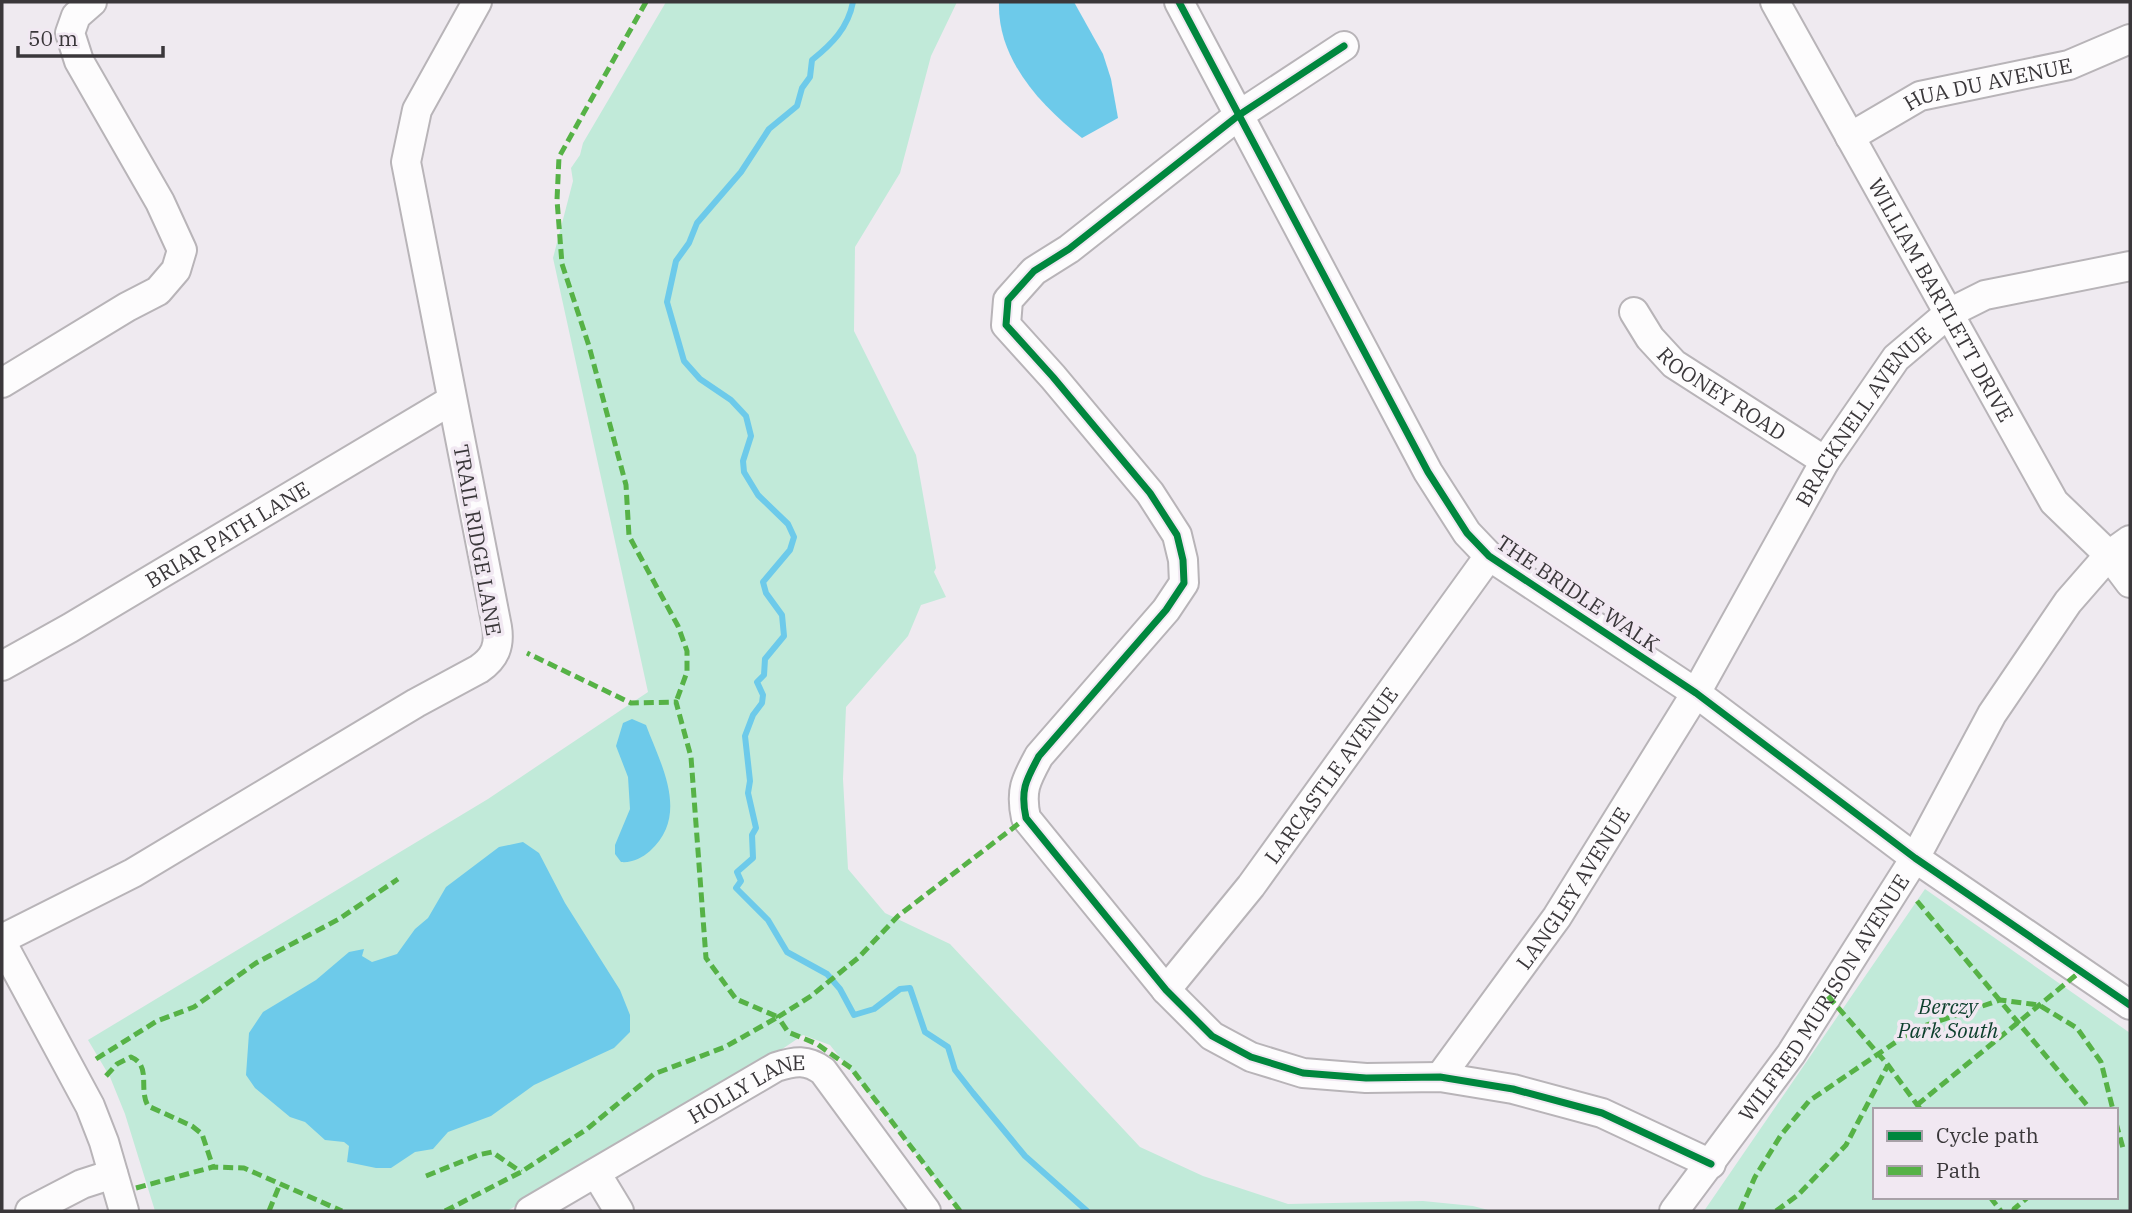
<svg xmlns="http://www.w3.org/2000/svg" width="2132" height="1213" viewBox="0 0 2132 1213" font-family="'IBM Plex Serif',serif">
<rect width="100%" height="100%" fill="#efeaf0"/>
<g fill="#c1ead9" fill-rule="evenodd">
<path d="M666,2H957L931,56L900,173L855,247L854,331L916,455L936,568L934,572L946,597L921,605L908,636L846,707L843,779L848,869L885,913L950,944L1140,1147L1203,1176L1288,1204L1423,1201L1473,1206L1492,1211H961L830,1045L803,1035L763,1062L507,1211H155L125,1114L110,1077L88,1040L488,799L648,692L553,258L573,181L571,168L580,155L583,143Z"/>
<path d="M1925,889L2130,1033V1211H1704ZM1875,1110H2116V1197H1875Z"/>
</g>
<g fill="#6dcaea">
<path d="M999,2H1074L1103,54L1111,79L1118,118L1082,138C1040,105 997,59 999,2Z"/>
<path d="M632,719L646,725C661,765 690,815 650,851C642,858 632,863 621,862L615,854V845L630,809L628,777L616,746L623,723Z"/>
<path d="M523,842L539,853L565,903L620,990L630,1015V1032L614,1048L534,1085L491,1116L448,1132L433,1149L415,1152L391,1168H376L347,1162L349,1146L344,1142L325,1140L305,1122L290,1117L255,1088L246,1075L249,1033L263,1012L316,980L349,952L364,949L362,956L372,962L397,954L415,929L428,918L446,887L499,847Z"/>
</g>
<g fill="none" stroke-linecap="round" stroke-linejoin="round">
<path stroke="#6dcaea" stroke-width="6" d="M853,2C848,28 832,44 812,60L810,77L802,88L797,106L769,129L741,172L697,223L689,243L676,261L667,302L684,361L700,379L731,400L746,416L751,436L743,461L744,472L758,495L788,524L794,537L790,550L763,582L766,593L782,615L784,636L765,659L764,675L757,682L763,695L762,703L753,715L745,736L750,781L748,793L756,828L752,835L753,858L737,872L741,881L736,888L768,920L787,952L827,974L840,989L854,1015L874,1009L900,989L910,988L925,1032L948,1047L955,1070L973,1093L1025,1156L1087,1211"/>
<g stroke="#b8b4b8" stroke-width="32">
<g id="minor">
<path d="M1179,2L1428,472L1467,533L1489,556L1696,693L1915,858L2130,1005"/>
<path id="s1" d="M1775,2L2054,502L2109,555L2130,583"/>
<path d="M1344,46L1239,115L1069,249L1034,271L1008,300L1006,325L1053,377L1150,493L1177,535L1183,560L1184,583L1166,610L1039,756C1026,780 1020,790 1026,818L1166,990L1212,1036L1251,1057L1303,1073L1366,1078L1440,1077L1513,1089L1602,1113L1711,1164"/>
<path id="s2" d="M1850,137L1920,96L2069,65L2130,39"/>
<path id="s3" d="M1634,312L1650,338L1674,364L1825,461"/>
<path d="M2,383L127,307L158,291L176,270L182,250L160,202L79,61L70,33L76,16L92,2"/>
<path id="s4" d="M2,666L70,628L452,400"/>
<path d="M2,939L133,873L416,703L479,669C495,658 500,646 497,627L406,162L417,110L477,2"/>
<path d="M2,943L90,1106L104,1142L124,1211"/>
<path id="s5" d="M1166,990L1251,886L1489,556"/>
<path id="s6" d="M1440,1077L1557,917L1696,693L1825,461L1896,358L1949,313L1985,295L2130,266"/>
<path d="M596,1173L619,1211"/>
<path d="M30,1211L82,1184L113,1174"/>
<path id="s7" d="M530,1211L776,1067C795,1061 807,1059 823,1071L926,1211"/>
<path id="s8" d="M1674,1211L1791,1054L1915,858L1992,714L2068,602L2109,555L2130,540"/>
</g>
</g>
<use href="#minor" stroke="#fdfcfd" stroke-width="28"/>
<g stroke="#56b246" stroke-width="5" stroke-dasharray="10 5" stroke-linecap="butt">
<path d="M646,2L559,157L557,200L562,264L589,346L626,485L629,536L678,626L687,651V672L676,702"/>
<path d="M1917,901L2091,1110"/>
<path d="M1828,996L1888,1065L1921,1110"/>
<path d="M96,1059L157,1021L194,1007L256,963L339,919L398,879"/>
<path d="M106,1076L117,1064L131,1057C152,1066 138,1088 148,1106L192,1126L202,1134L213,1167"/>
<path d="M1917,1105L2081,971"/>
<path d="M2116,1123L2123,1148"/>
<path d="M426,1176L478,1155L492,1152L521,1172"/>
<path d="M136,1188L213,1167L244,1168L342,1211"/>
<path d="M1990,1197L2001,1211"/>
<path d="M269,1211L280,1184"/>
<path d="M445,1211L521,1172L587,1129L654,1074L725,1047L778,1017L736,999L706,958L691,757L676,702L631,703L527,653"/>
<path d="M960,1211L851,1068L817,1044L788,1032L778,1017L811,996L858,958L898,916L1026,818"/>
<path d="M1740,1211L1755,1177L1781,1135L1809,1101L1915,1029L2000,1000L2039,1005L2077,1028L2101,1062L2113,1110"/>
<path d="M1776,1211L1798,1195L1846,1145L1888,1065"/>
<path d="M2016,1211L2014,1209L2028,1197"/>
</g>
<g stroke="#f1e8f2" stroke-width="11">
<g id="cycleway">
<path d="M1179,2L1428,472L1467,533L1489,556L1696,693L1915,858L2130,1005"/>
<path d="M1344,46L1239,115L1069,249L1034,271L1008,300L1006,325L1053,377L1150,493L1177,535L1183,560L1184,583L1166,610L1039,756C1026,780 1020,790 1026,818L1166,990L1212,1036L1251,1057L1303,1073L1366,1078L1440,1077L1513,1089L1602,1113L1711,1164"/>
</g>
</g>
<use href="#cycleway" stroke="#00873e" stroke-width="7"/>
</g>
<g text-anchor="middle" dominant-baseline="central" stroke-width="7" stroke-linejoin="round" paint-order="stroke">
<g font-size="21" fill="#3a373a" stroke="#f1e8f2">
<text stroke="none"><textPath href="#s2" startOffset="150">HUA DU AVENUE</textPath></text>
<text stroke="none"><textPath href="#s1" startOffset="341">WILLIAM BARTLETT DRIVE</textPath></text>
<text stroke="none"><textPath href="#s3" startOffset="122">ROONEY ROAD</textPath></text>
<text stroke="none"><textPath href="#s6" startOffset="786">BRACKNELL AVENUE</textPath></text>
<text stroke="none"><textPath href="#s4" startOffset="261">BRIAR PATH LANE</textPath></text>
<text transform="translate(478 540) rotate(80)">TRAIL RIDGE LANE</text>
<text transform="translate(1578 593) rotate(34)">THE BRIDLE WALK</text>
<text stroke="none"><textPath href="#s5" startOffset="271">LARCASTLE AVENUE</textPath></text>
<text stroke="none"><textPath href="#s6" startOffset="231">LANGLEY AVENUE</textPath></text>
<text stroke="none"><textPath href="#s8" startOffset="261">WILFRED MURISON AVENUE</textPath></text>
<text stroke="none"><textPath href="#s7" startOffset="250">HOLLY LANE</textPath></text>
</g>
<g font-size="21" font-style="italic" fill="#0c3f2c" stroke="#f1e8f2">
<text x="1948" y="1006">Berczy<tspan x="1948" dy="24">Park South</tspan></text>
</g>
</g>
<rect width="2132" height="1213" fill="none" stroke="#3a373a" stroke-width="7"/>
<rect x="1873" y="1108" width="245" height="91" fill="#f1e8f2" stroke="#a8a1a8" stroke-width="2"/>
<rect x="1887" y="1131" width="35" height="10" fill="#00873e" stroke="#a8a1a8" stroke-width="2"/>
<text x="1936" y="1143" font-size="21" fill="#3a373a">Cycle path</text>
<rect x="1887" y="1166" width="35" height="10" fill="#56b246" stroke="#a8a1a8" stroke-width="2"/>
<text x="1936" y="1178" font-size="21" fill="#3a373a">Path</text>
<path d="M18 46v10h145v-10" fill="none" stroke="#3a373a" stroke-width="3.5"/>
<text x="28" y="46" font-size="21" fill="#3a373a" stroke="#f1e8f2" stroke-width="5" paint-order="stroke">50 m</text>
</svg>
